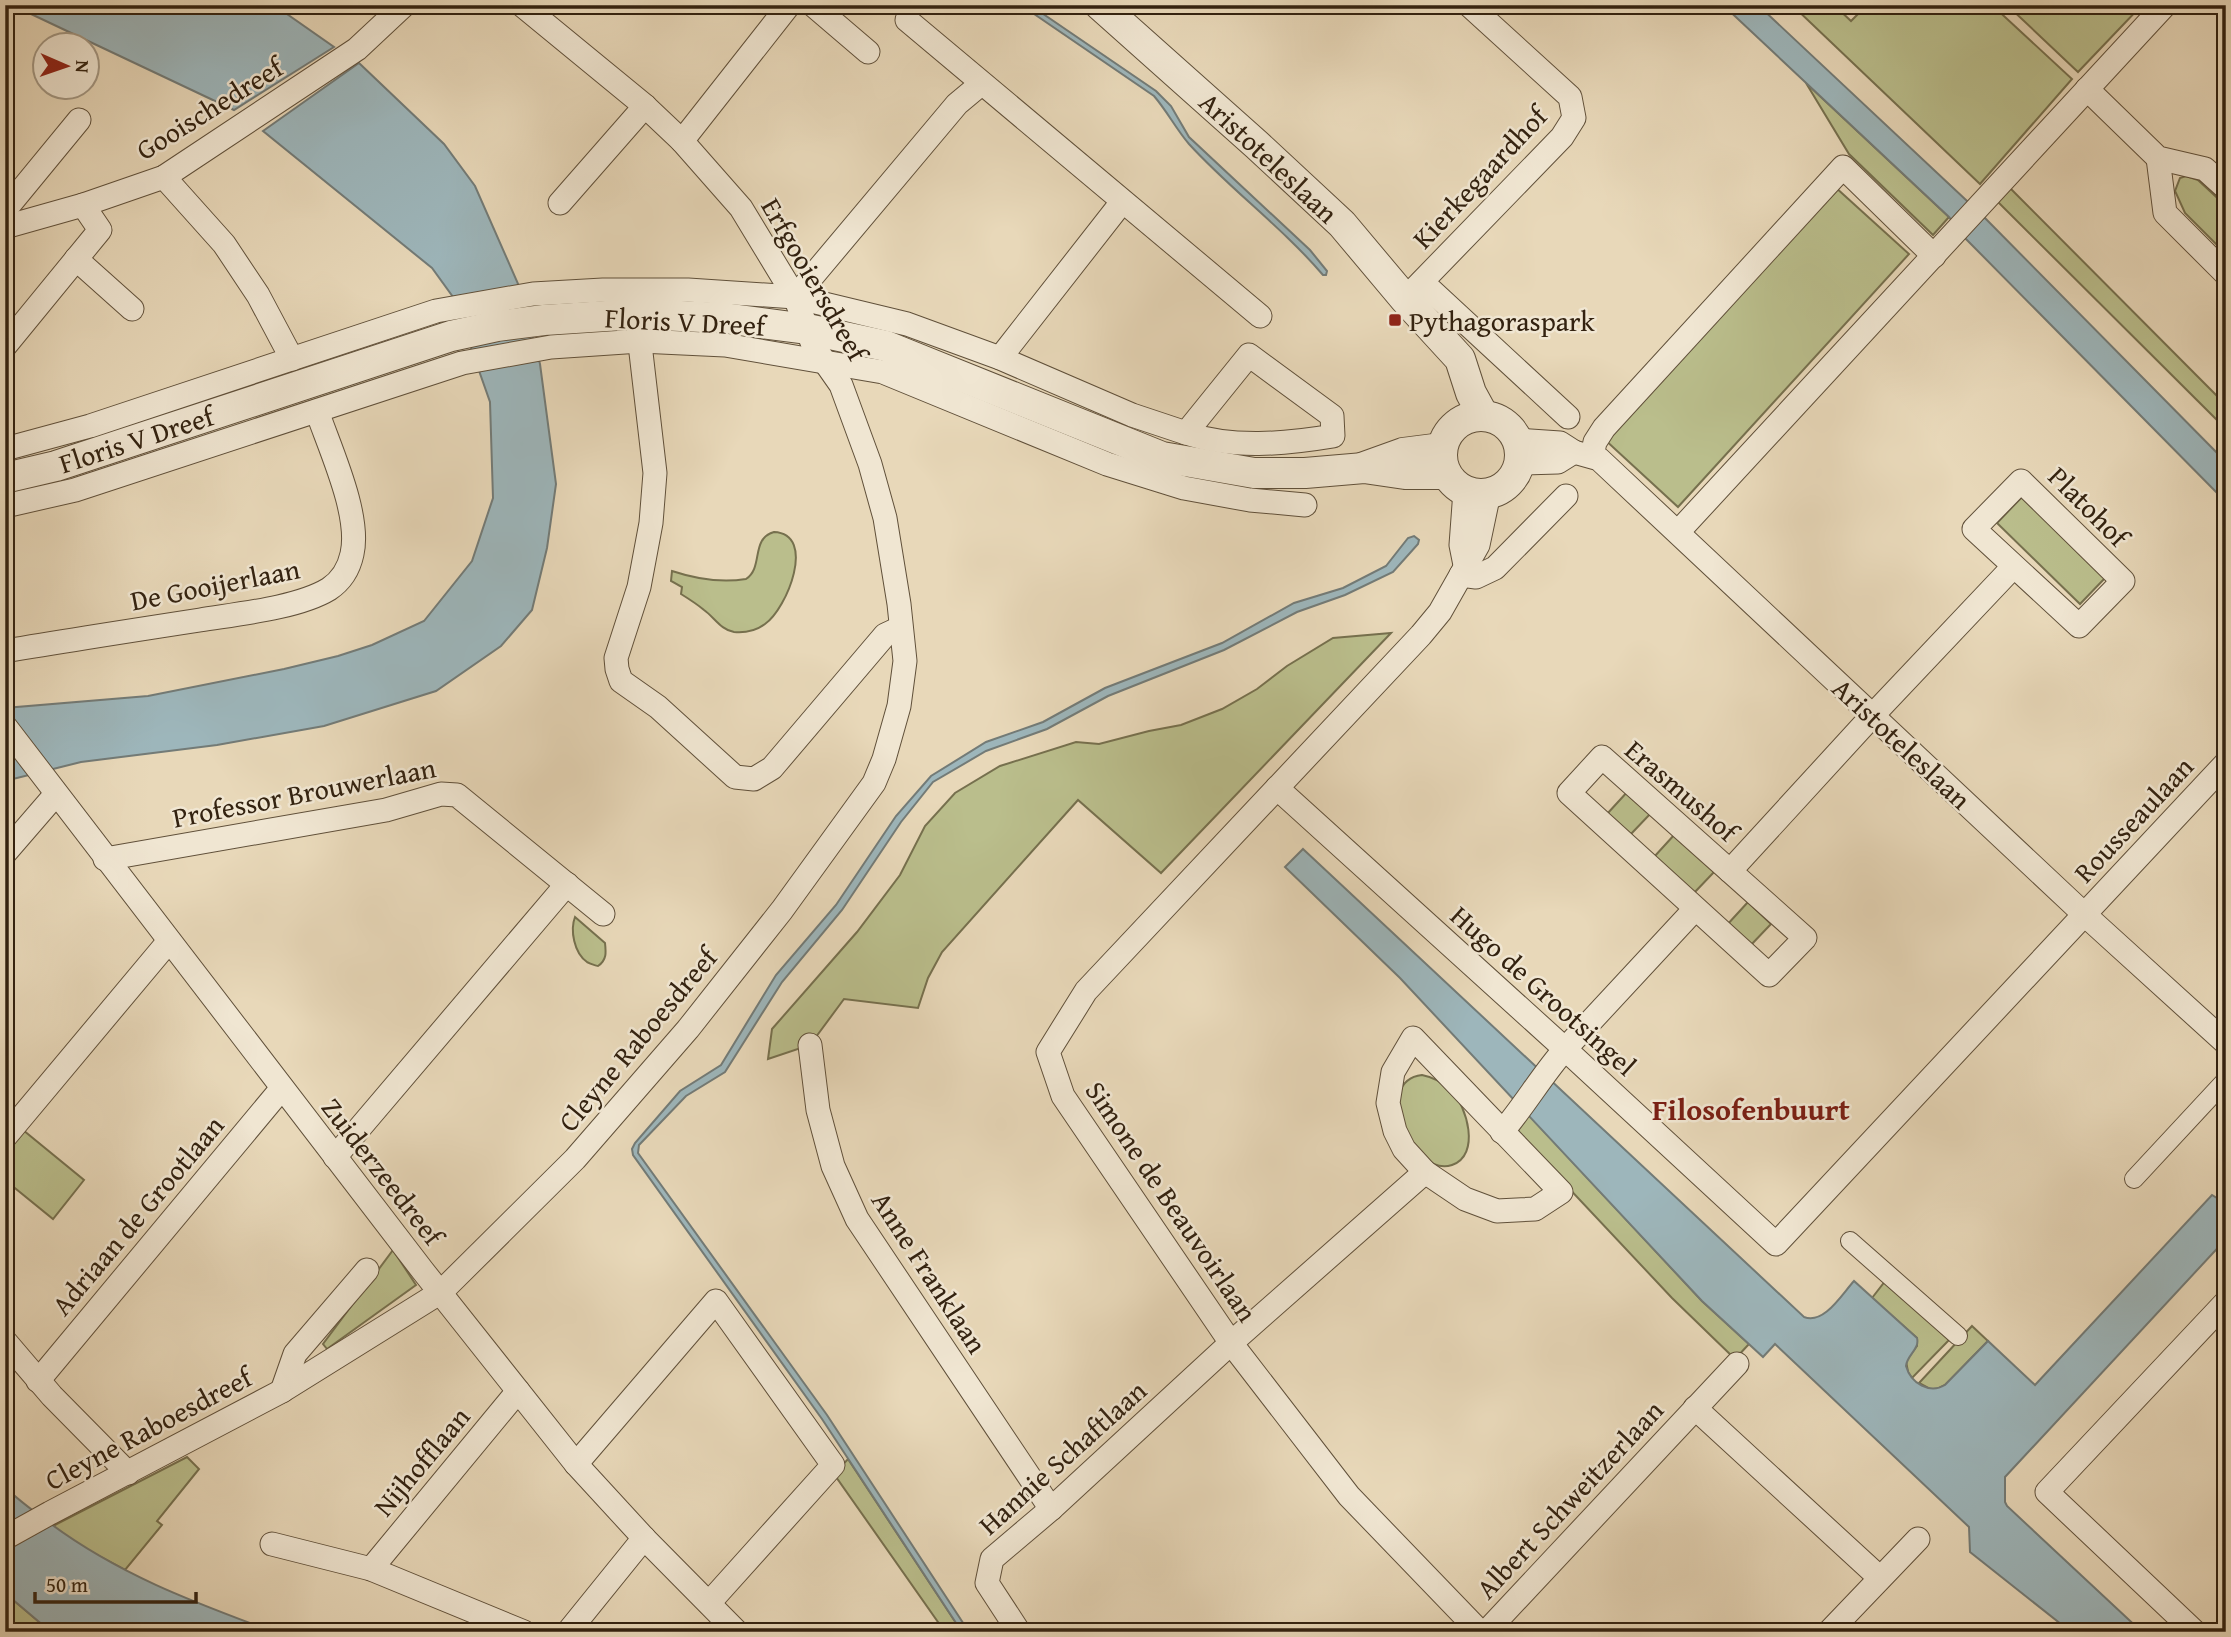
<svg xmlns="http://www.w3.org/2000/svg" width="2231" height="1637" viewBox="0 0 2231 1637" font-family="'Gentium Book Plus',serif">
<rect width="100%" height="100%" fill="#e8d8b9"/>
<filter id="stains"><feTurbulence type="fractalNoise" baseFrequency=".00286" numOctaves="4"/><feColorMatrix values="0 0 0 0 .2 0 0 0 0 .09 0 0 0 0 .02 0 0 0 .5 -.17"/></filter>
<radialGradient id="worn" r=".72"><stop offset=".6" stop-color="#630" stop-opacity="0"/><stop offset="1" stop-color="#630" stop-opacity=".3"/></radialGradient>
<g fill="#babe8c" stroke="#76704e" stroke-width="2">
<path d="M1792,5H1834L1851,21L1867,5H1992L2072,79L1980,184Z"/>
<path d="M2007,5H2142L2078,72Z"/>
<path d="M1806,83L1949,217L1933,235L1849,154Z"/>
<path d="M2186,176L2198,180L2226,206V254L2185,213L2175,191L2180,178Z"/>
<path d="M1834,186L1909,254L1678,507L1603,438Z"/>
<path d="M2009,187L2226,405V429L1996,200Z"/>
<path d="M2022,497L2106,577L2080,604L1997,523Z"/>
<path d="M774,532C817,534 787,609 765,624C757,630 745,633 734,632C721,630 714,617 704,610C697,604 689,599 681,594L682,587L671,581L672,571C696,579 721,583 746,579C764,567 750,539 774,532Z"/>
<path d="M1391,633L1161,873L1078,800L942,952L928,978L918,1008L844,999L810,1045L768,1059L772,1029L857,932L900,875L925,826L955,793L1000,766L1076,742L1099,744L1149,731L1181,725L1222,709L1257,689L1287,666L1333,638Z"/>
<path d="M1629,790L1652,812L1630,835L1607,814Z"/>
<path d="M1675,834L1715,871L1693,894L1654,857Z"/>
<path d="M1748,902L1771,924L1749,947L1726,926Z"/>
<path d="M575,917L605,943C606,952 607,960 598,966C597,966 588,963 587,962C574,953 570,930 575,917Z"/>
<path d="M1422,1075C1433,1077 1443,1083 1451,1090C1467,1106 1481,1155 1452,1165C1412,1178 1371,1081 1422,1075Z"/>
<path d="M1526,1112L1702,1301L1749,1344L1735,1359L1672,1298L1517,1133Z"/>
<path d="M23,1130L84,1180L53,1219L5,1180V1152Z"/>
<path d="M393,1250L416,1285L327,1349L323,1344Z"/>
<path d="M1886,1280L1949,1340L1912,1378L1908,1372L1906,1361L1917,1346V1338L1872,1298Z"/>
<path d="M1972,1326L1988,1341L1945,1385L1937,1389L1932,1390L1919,1383Z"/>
<path d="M187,1457L199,1469L157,1521L162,1525L125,1570L80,1546L53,1526Z"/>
<path d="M848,1459L962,1632H945L834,1474Z"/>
<path d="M5,1593L51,1632L5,1630Z"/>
</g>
<g fill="#9db6bb" stroke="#737b77" stroke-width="2">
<path d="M12,5H274L334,47L234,110Z"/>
<path d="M1021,5H1030L1156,91L1171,106L1189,137L1310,250L1327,271L1326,275H1323C1282,227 1231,190 1189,144C1176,129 1167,111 1154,96Z"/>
<path d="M1723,5H1758L1982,215L2226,462V502L1962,235L1949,217Z"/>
<path d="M359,63L444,144L475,186L519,286L540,364L556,484L547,548L532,610L501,646L436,691L324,726L217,745L81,762L5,781V708L148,696L284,669L338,656L372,645L424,621L472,561L493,498L490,402L453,297L432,268L263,131Z"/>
<path d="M1414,536L1419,540L1418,544L1393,572L1345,595L1297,612L1224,650L1108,696L1047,729L986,751L933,782L901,822L842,910L782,982L725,1072L686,1096L639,1145L638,1153L827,1415L969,1632H962L822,1419L633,1155L632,1149L635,1143L680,1091L721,1065L776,975L836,905L896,816L931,776L986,742L1043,722L1105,688L1222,643L1294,603L1343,588L1386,566L1408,538Z"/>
<path d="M1303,849L1804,1317C1824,1325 1842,1294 1854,1281L1917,1338C1920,1349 1907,1355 1906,1366C1911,1384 1930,1394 1945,1385L1988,1341L2035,1385L2212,1195L2217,1198H2226V1239L2005,1477V1502L2007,1506L2142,1632H2071L1970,1552L1969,1527L1775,1344L1763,1357L1702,1301L1400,978L1285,867Z"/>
<path d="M5,1487C18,1500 32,1510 47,1521C117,1574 193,1602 274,1632H51L5,1593Z"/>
</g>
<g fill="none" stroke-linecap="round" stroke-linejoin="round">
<g stroke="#60503a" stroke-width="20">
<g id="pedestrian">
<path d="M2134,1179L2226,1080"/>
<path d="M1850,1241L1958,1336"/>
</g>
</g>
<g stroke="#60503a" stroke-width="25">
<g id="minor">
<path d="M813,5L868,52"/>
<path d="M907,20L1260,316"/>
<path d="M2087,89L2158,158L2205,169L2226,188"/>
<path d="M682,141L789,5"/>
<path d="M2158,158L2165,213L2226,274"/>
<path d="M164,177L224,244L258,295L292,359"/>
<path d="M560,203L645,106"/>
<path d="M5,210L79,120"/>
<path d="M5,227L83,205L164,177L357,49L404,5"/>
<path d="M76,259L132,309"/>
<path d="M1422,282L1568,417"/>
<path d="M795,297L957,104L981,84"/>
<path d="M1405,299L1562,137L1574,118L1570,97L1469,5"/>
<path d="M638,327L655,473L651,523L639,587L616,658L617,669L621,681L658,707L735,777L754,779L772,768L885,635L900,628"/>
<path d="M5,346L100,230L83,205"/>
<path d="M1249,355L1332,416L1333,436C1285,444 1232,449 1186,433Z"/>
<path d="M1000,358L1122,202"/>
<path d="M1518,440L1560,443L1574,452L1599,459L2085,915L2226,1043"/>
<path d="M5,449L90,426L436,311L533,294L603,290H688L795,297L907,324L1000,358L1132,415L1186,433"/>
<path d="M1592,456L1595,442L1604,428L1843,167L1934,256"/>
<path d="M1520,463L1558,462L1574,452"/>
<path d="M2021,481L2123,581L2079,626L1974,529Z"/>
<path d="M5,506L75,490L462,363L551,347L640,341L725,345L883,372L1107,464L1184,488L1250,500L1305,505"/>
<path d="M1678,532L2165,5"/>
<path d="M1465,565L1461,545L1465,491"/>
<path d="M1461,575L1476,577L1495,568L1566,496"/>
<path d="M5,651C70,640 135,630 200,620C237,614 298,608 329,589C341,581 349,568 352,554C361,515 330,449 317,411"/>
<path d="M5,726L423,1271L576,1464L644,1538L737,1632"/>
<path d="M1602,757L1805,938L1769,975L1569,793Z"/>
<path d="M1277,788L1565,1049L1776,1244L2226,763"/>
<path d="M5,853L56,794"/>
<path d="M105,859L386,810L441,794L457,795L603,914"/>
<path d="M1730,871L1872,716L2013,567"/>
<path d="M1413,1038L1561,1192L1535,1209L1497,1211L1465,1199L1425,1172L1404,1149L1395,1131L1388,1103L1393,1072Z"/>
<path d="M810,1045L818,1110L833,1166L857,1219L1051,1509"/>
<path d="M1502,1132C1525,1105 1542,1075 1565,1049L1695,909"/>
<path d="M5,1137L169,941"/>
<path d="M335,1157L567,884"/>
<path d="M5,1341L52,1396L128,1473"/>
<path d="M38,1381L282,1088"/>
<path d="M282,1391L295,1354L367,1270"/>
<path d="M1695,1408L1880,1578"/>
<path d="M576,1464L716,1301L833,1465L709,1603"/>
<path d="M5,1538L50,1513L282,1391L441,1292L575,1159L688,1029L782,910L874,783L884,759L899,706L905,661L899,604L885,518L870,464L841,385L813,345L795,297L741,208L682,141L645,106L522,5"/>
<path d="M272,1544L371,1569L524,1632"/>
<path d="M371,1569L518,1391"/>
<path d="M568,1632L644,1538"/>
<path d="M1019,1632L987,1583L992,1559L1051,1509L1231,1343L1425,1172"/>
<path d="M1480,1632L1349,1496L1231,1343L1063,1096L1048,1052L1086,991L1421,635L1440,612L1478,545L1489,493"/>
<path d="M1486,1632L1737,1364"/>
<path d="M1829,1632L1918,1539"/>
<path d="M2195,1632L2047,1492L2226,1302"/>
</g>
</g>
<g stroke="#60503a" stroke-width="32">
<g id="tertiary">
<path d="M1100,5L1257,145L1342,224L1405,299L1460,359L1471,393L1483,415"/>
<circle cx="1481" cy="455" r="39"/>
<path d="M1364,467L1403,453L1442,448"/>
<path d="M5,478L56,466L451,336L497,326L544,320L637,314L724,318L807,329L886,346L1162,457L1254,473H1305L1364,468L1405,474H1446"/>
</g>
</g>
<use href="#pedestrian" stroke="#f0e6d2" stroke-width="18"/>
<use href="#minor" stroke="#f0e6d2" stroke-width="23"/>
<use href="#tertiary" stroke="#f0e6d2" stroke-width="30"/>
</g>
<rect fill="#8f2418" stroke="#f0e6d2" stroke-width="2.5" x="1388" y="313" width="14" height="14" rx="3.5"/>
<g text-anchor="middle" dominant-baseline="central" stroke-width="5" stroke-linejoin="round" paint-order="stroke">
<g font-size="28" fill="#332210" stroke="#f0e6d2">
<text transform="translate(209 108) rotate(-32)">Gooischedreef</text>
<text transform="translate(1269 157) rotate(43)">Aristoteleslaan</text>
<text transform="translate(1479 177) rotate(-47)">Kierkegaardhof</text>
<text transform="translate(815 279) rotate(60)">Erfgooiersdreef</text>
<text transform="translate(685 321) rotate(3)">Floris V Dreef</text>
<text transform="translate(136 439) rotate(-18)">Floris V Dreef</text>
<text transform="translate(2089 506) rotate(45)">Platohof</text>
<text transform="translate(215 584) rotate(-11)">De Gooijerlaan</text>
<text transform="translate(1902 743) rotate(43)">Aristoteleslaan</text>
<text transform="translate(1682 790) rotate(41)">Erasmushof</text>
<text transform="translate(304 792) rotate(-11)">Professor Brouwerlaan</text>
<text transform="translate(2133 819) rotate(-47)">Rousseaulaan</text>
<text transform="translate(1544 990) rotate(42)">Hugo de Grootsingel</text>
<text transform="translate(637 1039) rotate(-50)">Cleyne Raboesdreef</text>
<text transform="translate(383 1171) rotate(52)">Zuiderzeedreef</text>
<text transform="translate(1172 1201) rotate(56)">Simone de Beauvoirlaan</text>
<text transform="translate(137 1215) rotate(-50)">Adriaan de Grootlaan</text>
<text transform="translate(930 1272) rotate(57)">Anne Franklaan</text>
<text transform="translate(148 1428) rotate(-28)">Cleyne Raboesdreef</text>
<text transform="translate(1062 1457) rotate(-42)">Hannie Schaftlaan</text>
<text transform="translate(421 1461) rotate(-50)">Nijhofflaan</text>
<text transform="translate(1569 1499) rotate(-47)">Albert Schweitzerlaan</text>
</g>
<g font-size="28" fill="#332210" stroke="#f0e6d2" text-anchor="start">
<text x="1409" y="320">Pythagoraspark</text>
</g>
<g font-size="30" font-weight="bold" fill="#7a1f14" stroke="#f0e6d2">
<text x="1751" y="1109">Filosofenbuurt</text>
</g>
</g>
<rect width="2231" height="1637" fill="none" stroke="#e8d8b9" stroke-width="28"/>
<rect x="7" y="7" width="2217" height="1623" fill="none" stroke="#332210" stroke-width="3.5"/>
<rect x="14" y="14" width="2203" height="1609" fill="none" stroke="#332210" stroke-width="2"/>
<g transform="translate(66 66) rotate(92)"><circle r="33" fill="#f0e6d2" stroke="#a49884" stroke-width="2"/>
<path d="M0-5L12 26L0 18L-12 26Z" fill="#8f2418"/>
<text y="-10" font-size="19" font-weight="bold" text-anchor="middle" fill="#332210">N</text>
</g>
<path d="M35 1592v10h161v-10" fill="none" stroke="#332210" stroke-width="3.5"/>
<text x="46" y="1592" font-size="21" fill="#332210" stroke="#f0e6d2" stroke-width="5" paint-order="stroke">50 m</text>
<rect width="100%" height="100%" filter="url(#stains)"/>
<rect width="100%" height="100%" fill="url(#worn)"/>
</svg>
